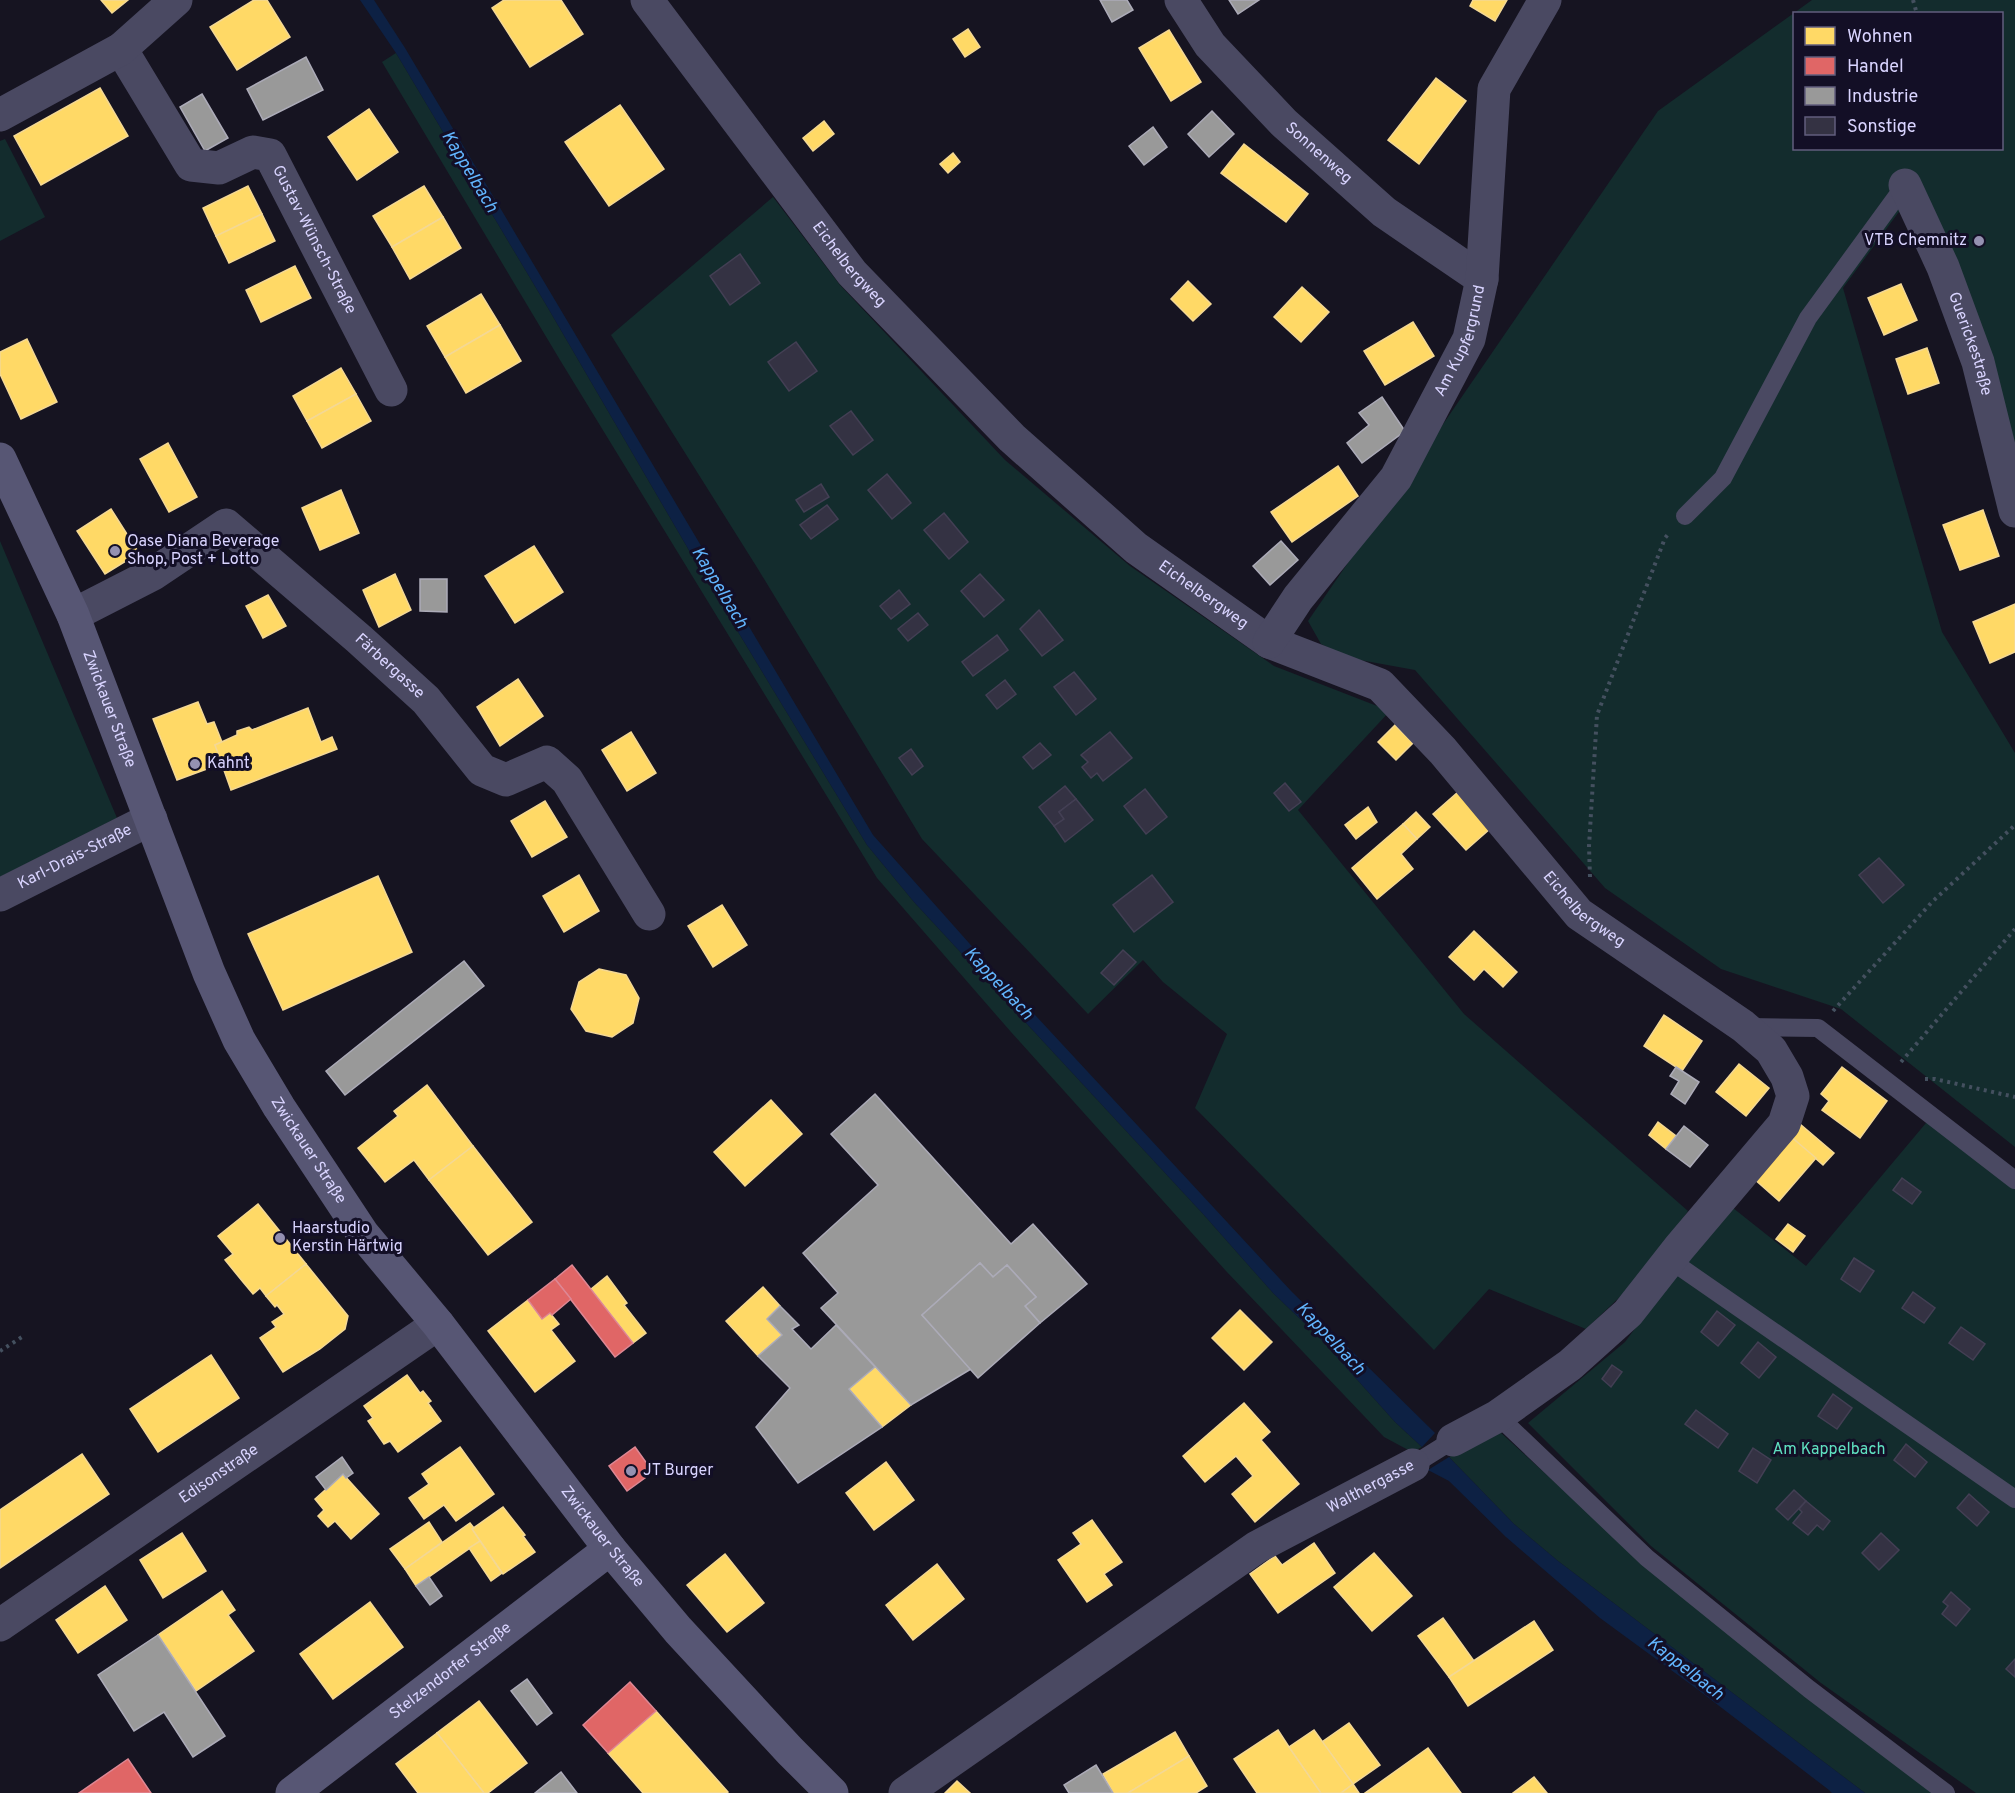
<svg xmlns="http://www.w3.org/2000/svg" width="2015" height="1793" viewBox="0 0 2015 1793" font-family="Overpass,sans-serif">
<rect width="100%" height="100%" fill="#161421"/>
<g fill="#132c2d" fill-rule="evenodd">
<path d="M1812,0H2015V448L1901,209L1843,288L1942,632L2015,753V1147L1841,1009L1721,969L1605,888L1415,670L1349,658L1321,644L1308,621L1658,111ZM1794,14H2002V148H1794Z"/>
<path d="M396,53L548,308L697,564L867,845L914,902L1204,1215L1273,1293L1319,1337L1395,1422L1422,1447L1412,1452L1384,1437L1226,1271L1011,1032L877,878L560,360L382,62Z"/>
<path d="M5,139L45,217L0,241V141Z"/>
<path d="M773,197L840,285L1005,460L1130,566L1274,666L1390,711L1298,810L1464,1014L1688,1211L1646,1272L1586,1329L1489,1289L1434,1350L1195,1108L1227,1034L1163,982L1143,960L1088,1014L922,839L758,569L611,335Z"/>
<path d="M0,541L117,818L0,877Z"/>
<path d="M1931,1117L2015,1183V1793H1976L1821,1683L1651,1546L1528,1423L1625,1342L1728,1204L1806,1266Z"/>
<path d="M1500,1432L1644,1564L1934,1793H1865L1558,1561L1514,1524L1449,1457Z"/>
</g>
<g fill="#0d2144">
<path d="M360,0H374L405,48L873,835L985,961L1292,1292L1435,1433L1422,1447L1395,1422L1319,1337L1273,1293L1204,1215L914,902L867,845L697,564L548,308L396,53Z"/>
<path d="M1449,1457L1514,1524L1558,1561L1865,1793H1832L1829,1790L1697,1689L1600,1618L1506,1537L1449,1481L1428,1470Z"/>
</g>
<g fill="#ffd966" stroke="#f4d894" stroke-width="1.5">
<path d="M101,0H128L112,13Z"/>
<path d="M254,0H267L290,37L237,70L210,27Z"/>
<path d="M504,0H561L583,34L530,67L492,8Z"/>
<path d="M1473,0H1507L1495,21L1470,6Z"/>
<path d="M968,29L980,47L965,57L953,39Z"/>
<path d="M1169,30L1201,82L1171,101L1139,48Z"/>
<path d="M1436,78L1466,101L1419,164L1388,140Z"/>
<path d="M100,88L128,136L41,185L14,136Z"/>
<path d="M620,105L664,169L609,206L565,142Z"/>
<path d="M369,109L398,152L357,180L328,137Z"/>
<path d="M824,121L834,134L813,151L803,138Z"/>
<path d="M1244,144L1308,194L1286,222L1221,173Z"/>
<path d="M953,153L960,162L948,173L940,164Z"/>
<path d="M248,186L262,214L216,236L203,208Z"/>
<path d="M424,186L443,217L392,247L373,216Z"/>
<path d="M262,214L275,241L229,263L216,236Z"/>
<path d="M443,217L461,248L410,279L392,247Z"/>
<path d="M295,266L311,298L261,322L246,290Z"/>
<path d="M1188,281L1211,304L1193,321L1171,299Z"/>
<path d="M1901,284L1917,320L1884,335L1868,298Z"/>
<path d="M1302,287L1329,312L1301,342L1274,317Z"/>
<path d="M481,294L500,325L445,357L427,326Z"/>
<path d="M1413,322L1434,356L1385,385L1364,351Z"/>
<path d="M500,325L521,361L466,393L445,357Z"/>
<path d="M27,339L57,402L21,419L0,374V352Z"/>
<path d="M1927,348L1939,383L1908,394L1896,359Z"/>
<path d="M341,368L356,394L307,421L293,396Z"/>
<path d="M356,394L371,421L322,448L307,421Z"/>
<path d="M168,443L197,497L169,512L140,459Z"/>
<path d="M1338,466L1358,496L1292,542L1271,512Z"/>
<path d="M341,490L359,533L320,550L302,508Z"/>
<path d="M111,509L139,553L105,574L77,531Z"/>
<path d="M1983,510L1999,556L1960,570L1943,525Z"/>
<path d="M534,546L563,592L515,623L485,576Z"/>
<path d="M395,574L411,610L379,627L363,590Z"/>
<path d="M268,595L286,626L263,638L246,606Z"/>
<path d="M2015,604V652L1990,663L1973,622Z"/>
<path d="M518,679L543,716L500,746L477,707Z"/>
<path d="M198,702L207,724L214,722L222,742L215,745L223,763L177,780L153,719Z"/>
<path d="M308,708L321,742L332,737L337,749L231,790L215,745L237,735V731L249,727L252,730Z"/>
<path d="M1395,725L1413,743L1396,760L1378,742Z"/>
<path d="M631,732L656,773L627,791L602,750Z"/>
<path d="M1458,792L1491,828L1466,850L1433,814Z"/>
<path d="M545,801L567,837L532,857L511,821Z"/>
<path d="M1368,807L1377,822L1356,839L1345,825Z"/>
<path d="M1416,812L1430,827L1417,839L1403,824Z"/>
<path d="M1403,824L1417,839L1401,854L1413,869L1377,899L1352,868Z"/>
<path d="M579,875L599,911L564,932L543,896Z"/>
<path d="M378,876L412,952L283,1010L248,934Z"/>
<path d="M722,905L747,945L713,967L688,926Z"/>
<path d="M1474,931L1517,972L1503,987L1484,969L1474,980L1449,957Z"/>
<path d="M599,969L626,975L639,998L633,1023L612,1037L586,1031L571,1009L579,982Z"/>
<path d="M1664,1015L1702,1041L1682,1071L1644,1046Z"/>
<path d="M1739,1064L1769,1088L1746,1116L1716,1092Z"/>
<path d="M1842,1067L1887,1101L1860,1138L1822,1110L1829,1101L1821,1094Z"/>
<path d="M427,1085L473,1146L429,1180L414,1160L385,1182L358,1148L398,1116L394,1111Z"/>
<path d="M771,1100L802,1134L745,1186L714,1152Z"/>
<path d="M1658,1122L1676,1136L1666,1149L1649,1135Z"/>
<path d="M1800,1124L1834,1153L1823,1165L1790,1136Z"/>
<path d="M1790,1136L1816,1158L1779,1201L1753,1178Z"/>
<path d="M473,1146L532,1222L488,1255L429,1180Z"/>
<path d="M258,1204L306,1264L266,1296L260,1288L253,1294L243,1282L225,1260L233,1254L218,1236Z"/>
<path d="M1788,1224L1805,1236L1793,1252L1776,1239Z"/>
<path d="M306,1264L348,1316L345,1329L320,1349L283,1372L260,1338L276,1327L272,1322L284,1314L277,1305L275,1307L266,1296Z"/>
<path d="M607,1276L627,1303L624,1305L646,1333L633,1343L591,1289Z"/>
<path d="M763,1287L780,1306L767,1319L782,1335L758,1356L726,1321Z"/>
<path d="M528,1300L542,1319L550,1313L559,1324L551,1330L575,1361L535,1392L488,1331Z"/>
<path d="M1240,1310L1272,1342L1244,1370L1212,1338Z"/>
<path d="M211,1355L239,1398L158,1452L130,1409Z"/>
<path d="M875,1367L911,1405L882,1427L849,1389Z"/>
<path d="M407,1375L420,1393L423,1391L431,1401L428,1403L441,1421L398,1452L390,1441L384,1444L368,1421L373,1418L364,1406Z"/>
<path d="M1244,1403L1270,1432L1261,1440L1299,1484L1255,1522L1232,1494L1253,1476L1236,1456L1205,1482L1183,1456Z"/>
<path d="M460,1447L494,1494L456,1521L444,1505L424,1519L409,1498L429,1484L422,1474Z"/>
<path d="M82,1454L109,1494L0,1568V1510Z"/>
<path d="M886,1462L914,1500L874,1530L846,1493Z"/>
<path d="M343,1474L379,1514L351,1539L335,1521L328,1527L318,1516L324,1510L315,1499Z"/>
<path d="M503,1507L525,1535L523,1536L535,1552L503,1574L472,1529Z"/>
<path d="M1092,1520L1122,1562L1104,1574L1112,1585L1087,1602L1058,1560L1081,1544L1073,1533Z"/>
<path d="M429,1522L442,1542L405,1569L390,1549Z"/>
<path d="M470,1523L474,1528L472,1529L480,1541L416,1586L405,1569Z"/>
<path d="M182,1533L206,1571L163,1598L140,1560Z"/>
<path d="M480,1541L502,1573L491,1581L469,1548Z"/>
<path d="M1314,1543L1335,1573L1278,1613L1250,1574L1275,1556L1282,1565Z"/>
<path d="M1374,1553L1412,1596L1372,1631L1334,1587Z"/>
<path d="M725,1554L764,1603L727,1632L687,1585Z"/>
<path d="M937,1564L964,1599L913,1640L886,1605Z"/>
<path d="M105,1586L127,1620L78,1653L56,1620Z"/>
<path d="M222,1591L235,1610L228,1615L254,1651L196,1691L158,1635Z"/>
<path d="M370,1602L403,1647L333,1699L300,1654Z"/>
<path d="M1443,1618L1474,1661L1449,1677L1418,1636Z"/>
<path d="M1534,1621L1553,1650L1468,1706L1449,1677Z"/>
<path d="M479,1701L527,1763L488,1793H484L437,1733Z"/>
<path d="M656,1711L728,1792L726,1793H643L608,1753Z"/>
<path d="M1349,1723L1380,1765L1353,1784L1322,1742Z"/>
<path d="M1278,1730L1289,1747L1321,1793H1257L1234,1759Z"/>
<path d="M1314,1730L1353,1784L1341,1793H1321L1289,1747Z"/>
<path d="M1175,1732L1189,1756L1128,1793H1113L1103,1774Z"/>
<path d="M437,1733L484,1793H418L396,1764Z"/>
<path d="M1428,1748L1461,1793H1365Z"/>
<path d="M1189,1756L1207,1786L1196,1793H1128Z"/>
<path d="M1534,1777L1547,1793H1513Z"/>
<path d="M957,1781L970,1793H945Z"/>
<path d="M1353,1784L1359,1793H1341Z"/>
</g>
<g fill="#e06666" stroke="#de8794" stroke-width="1.5">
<path d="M572,1265L633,1343L615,1357L555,1279Z"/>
<path d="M555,1279L571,1299L552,1315L550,1313L542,1319L528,1300Z"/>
<path d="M635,1447L653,1472L627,1491L609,1466Z"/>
<path d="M630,1682L656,1711L608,1753L583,1725Z"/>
<path d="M128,1759L151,1793H79Z"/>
</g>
<g fill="#999" stroke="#acabb8" stroke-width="1.5">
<path d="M1100,0H1127L1133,10L1112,22Z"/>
<path d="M1229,0H1259L1238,14Z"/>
<path d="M306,57L323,90L263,120L247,89Z"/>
<path d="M202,94L228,138L205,151L180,107Z"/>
<path d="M1212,111L1234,134L1209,157L1188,134Z"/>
<path d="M1153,127L1167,147L1144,165L1129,146Z"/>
<path d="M1382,397L1405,431L1362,463L1347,443L1369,425L1359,413Z"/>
<path d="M1281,541L1298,560L1270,585L1253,566Z"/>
<path d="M420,579H447V612L420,611Z"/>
<path d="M464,961L484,986L345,1095L326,1071Z"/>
<path d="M1676,1067L1699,1082L1685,1104L1671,1094L1679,1081L1670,1076Z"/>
<path d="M875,1094L1011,1244L1033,1224L1087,1284L1040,1323L1025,1306L1036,1297L1007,1265L993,1277L980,1263L922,1315L971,1369L911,1405L821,1308L838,1293L803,1253L878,1185L831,1134Z"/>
<path d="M1684,1126L1708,1145L1690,1167L1666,1149Z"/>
<path d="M980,1263L993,1277L1007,1265L1036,1297L1025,1306L1040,1323L978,1378L922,1315Z"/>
<path d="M780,1306L799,1325L792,1329L811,1349L836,1325L875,1367L849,1389L882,1427L798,1483L756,1427L790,1388L758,1356L782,1335L767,1319Z"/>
<path d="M342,1457L353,1473L346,1478L343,1474L326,1490L316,1477Z"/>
<path d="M429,1577L442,1596L430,1605L416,1586Z"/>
<path d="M158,1635L225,1736L193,1757L164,1712L134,1731L98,1675Z"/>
<path d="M527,1679L552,1713L537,1725L511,1691Z"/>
<path d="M1096,1765L1113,1793H1069L1064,1785Z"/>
<path d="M561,1772L577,1793H535Z"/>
</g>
<g fill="#343243" stroke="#433f54" stroke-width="1.5">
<path d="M740,254L760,283L730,305L710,276Z"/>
<path d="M796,342L817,371L789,391L768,362Z"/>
<path d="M851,411L873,440L853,455L830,426Z"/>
<path d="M887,474L911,503L892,519L868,490Z"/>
<path d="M821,484L829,497L804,512L796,500Z"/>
<path d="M827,505L838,519L811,539L800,525Z"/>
<path d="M944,513L968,542L949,559L924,530Z"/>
<path d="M980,574L1004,600L984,617L961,591Z"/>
<path d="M899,590L910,604L891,619L880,606Z"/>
<path d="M1039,610L1063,640L1042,656L1020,629Z"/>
<path d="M918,613L928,625L908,641L898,629Z"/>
<path d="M997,635L1008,650L973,676L962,662Z"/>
<path d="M1074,672L1096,699L1076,715L1054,687Z"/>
<path d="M1005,680L1016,694L997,709L986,695Z"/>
<path d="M1110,732L1132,758L1103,781L1097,773L1091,778L1082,767L1088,762L1081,755Z"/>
<path d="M1040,743L1051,755L1033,769L1023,757Z"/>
<path d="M911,749L923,766L912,775L899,758Z"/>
<path d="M1285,783L1301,802L1289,811L1274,793Z"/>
<path d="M1065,786L1076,799L1059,812L1064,819L1054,826L1039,807Z"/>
<path d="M1145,789L1167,817L1146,834L1124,806Z"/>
<path d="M1076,799L1093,820L1065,842L1054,826L1064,819L1059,812Z"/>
<path d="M1879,858L1904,885L1883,903L1859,875Z"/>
<path d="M1152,875L1173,902L1134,932L1113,905Z"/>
<path d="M1123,950L1136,962L1114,985L1101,973Z"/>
<path d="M1902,1178L1921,1192L1912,1204L1893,1190Z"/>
<path d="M1854,1258L1874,1271L1860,1292L1841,1279Z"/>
<path d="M1913,1292L1935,1308L1924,1323L1902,1308Z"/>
<path d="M1717,1311L1735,1325L1718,1346L1701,1332Z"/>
<path d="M1961,1327L1985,1344L1973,1360L1949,1343Z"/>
<path d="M1758,1342L1776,1357L1759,1378L1741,1363Z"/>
<path d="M1612,1365L1622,1372L1611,1387L1602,1379Z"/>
<path d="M1833,1394L1852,1408L1837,1429L1818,1416Z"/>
<path d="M1696,1410L1728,1434L1718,1448L1685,1424Z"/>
<path d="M1906,1444L1927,1462L1915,1477L1894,1460Z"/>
<path d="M1753,1448L1771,1460L1757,1483L1739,1471Z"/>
<path d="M1794,1490L1806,1501L1788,1520L1776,1509Z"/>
<path d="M1969,1494L1989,1512L1977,1526L1957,1508Z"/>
<path d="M1806,1501L1830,1521L1823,1530L1817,1525L1808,1535L1793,1523L1802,1512L1799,1509Z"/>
<path d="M1881,1533L1899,1550L1879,1570L1862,1553Z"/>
<path d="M1951,1592L1970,1609L1956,1626L1942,1614L1948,1606L1943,1602Z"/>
<path d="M2015,1659V1677L2006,1669Z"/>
</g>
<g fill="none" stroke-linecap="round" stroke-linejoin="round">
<g stroke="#44505f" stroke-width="4" stroke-dasharray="3 4.5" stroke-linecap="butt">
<path d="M1913,0L1917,14"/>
<path d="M1590,877L1589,846L1597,715L1665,538L1669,533"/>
<path d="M1833,1011L1932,902L2015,825"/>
<path d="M1901,1062L2015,929"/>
<path d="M1925,1079H1935L2015,1097"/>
<path d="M0,1351L22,1337"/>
</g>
<g stroke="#4a4962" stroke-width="18">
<path d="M1685,516L1723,478L1808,318L1905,185"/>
<path d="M1748,1027L1818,1028L2015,1180"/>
<path d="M1670,1260L2015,1499"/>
<path d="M1498,1416L1647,1558L1809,1689L1946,1793"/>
<path d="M1413,1465L1453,1440"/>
</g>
<g stroke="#4a4962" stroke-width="33">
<path id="s1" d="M647,0L852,273L1012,438L1136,548L1269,642L1380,685L1443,751L1579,914L1743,1026L1771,1050L1787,1077L1793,1096L1784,1124L1679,1248L1628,1313L1570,1365L1498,1416L1453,1440"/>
<path id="s2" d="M1181,0L1210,45L1284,123L1384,212L1482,279"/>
<path id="s3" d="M121,49L191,165L219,168L253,152L270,155L391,390"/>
<path d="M0,115L121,49L176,0"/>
<path id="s4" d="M1905,185L1943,267L1978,362L2015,511"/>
<path id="s5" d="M73,615L153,574L226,525L359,639L426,700L482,770L506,780L547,762L567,780L649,914"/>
<path id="s6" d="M1269,642L1298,598L1396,478L1469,339L1482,279L1494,89L1545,0"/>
<path id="s7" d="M0,895L151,819"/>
<path id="s8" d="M0,1625L438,1324"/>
<path id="s9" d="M905,1793L1257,1547L1413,1465"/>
</g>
<g stroke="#575674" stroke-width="33">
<path id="s10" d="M0,459L73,615L209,973L239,1040L279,1107L363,1234L438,1324L610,1549L678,1630L790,1751L832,1793"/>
<path id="s11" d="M292,1793L610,1549"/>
</g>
</g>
<g fill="#9591b1" stroke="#130f26" stroke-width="2">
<circle cx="1979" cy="241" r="6"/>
<circle cx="115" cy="551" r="6"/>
<circle cx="195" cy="764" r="6"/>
<circle cx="280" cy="1238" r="6"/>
<circle cx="631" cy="1471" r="6"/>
</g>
<g text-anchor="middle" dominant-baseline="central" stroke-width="6" stroke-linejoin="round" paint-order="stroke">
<g font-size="16" fill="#d9d4ff" stroke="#130f26">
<text stroke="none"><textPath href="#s2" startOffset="207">Sonnenweg</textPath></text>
<text stroke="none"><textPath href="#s3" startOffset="314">Gustav-Wünsch-Straße</textPath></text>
<text stroke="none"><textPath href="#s1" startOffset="333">Eichelbergweg</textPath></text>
<text stroke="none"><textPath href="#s6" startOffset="360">Am Kupfergrund</textPath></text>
<text stroke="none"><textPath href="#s4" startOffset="172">Guerickestraße</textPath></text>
<text stroke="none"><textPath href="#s1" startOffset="819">Eichelbergweg</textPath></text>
<text stroke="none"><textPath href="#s5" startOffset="394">Färbergasse</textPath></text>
<text stroke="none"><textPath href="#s10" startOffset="273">Zwickauer Straße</textPath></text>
<text stroke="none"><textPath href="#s7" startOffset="84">Karl-Drais-Straße</textPath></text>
<text stroke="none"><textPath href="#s1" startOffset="1323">Eichelbergweg</textPath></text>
<text stroke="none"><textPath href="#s10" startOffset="759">Zwickauer Straße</textPath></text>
<text stroke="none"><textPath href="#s8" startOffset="266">Edisonstraße</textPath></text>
<text stroke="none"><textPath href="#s9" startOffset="558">Walthergasse</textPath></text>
<text stroke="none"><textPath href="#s10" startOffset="1245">Zwickauer Straße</textPath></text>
<text stroke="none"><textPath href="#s11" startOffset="200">Stelzendorfer Straße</textPath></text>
</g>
<g font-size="16" fill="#d9d4ff" stroke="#130f26" text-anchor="start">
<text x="1967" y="241" text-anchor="end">VTB Chemnitz</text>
<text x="127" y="542">Oase Diana Beverage<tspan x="127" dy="18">Shop, Post + Lotto</tspan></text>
<text x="207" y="764">Kahnt</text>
<text x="292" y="1229">Haarstudio<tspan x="292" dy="18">Kerstin Härtwig</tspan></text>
<text x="643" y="1471">JT Burger</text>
</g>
<g font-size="16" fill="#5fe0c0" stroke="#130f26">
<text x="1829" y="1450">Am Kappelbach</text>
</g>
<g font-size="18" font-style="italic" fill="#62b6ff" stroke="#130f26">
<text transform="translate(469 172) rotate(59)">Kappelbach</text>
<text transform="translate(719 588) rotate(59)">Kappelbach</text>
<text transform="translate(998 984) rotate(47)">Kappelbach</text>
<text transform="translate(1330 1339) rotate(47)">Kappelbach</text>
<text transform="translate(1685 1669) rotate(38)">Kappelbach</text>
</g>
</g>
<rect x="1793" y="12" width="210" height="138" fill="#130f26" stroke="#625e7d" stroke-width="1.5"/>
<rect x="1805" y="27" width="30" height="18" fill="#ffd966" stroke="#625e7d" stroke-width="1.5"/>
<text x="1847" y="42" font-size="18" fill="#d9d4ff">Wohnen</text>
<rect x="1805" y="57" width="30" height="18" fill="#e06666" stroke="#625e7d" stroke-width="1.5"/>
<text x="1847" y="72" font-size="18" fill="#d9d4ff">Handel</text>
<rect x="1805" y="87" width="30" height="18" fill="#999999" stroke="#625e7d" stroke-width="1.5"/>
<text x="1847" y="102" font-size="18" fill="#d9d4ff">Industrie</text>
<rect x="1805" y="117" width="30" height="18" fill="#343243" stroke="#625e7d" stroke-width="1.5"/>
<text x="1847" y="132" font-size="18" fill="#d9d4ff">Sonstige</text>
</svg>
